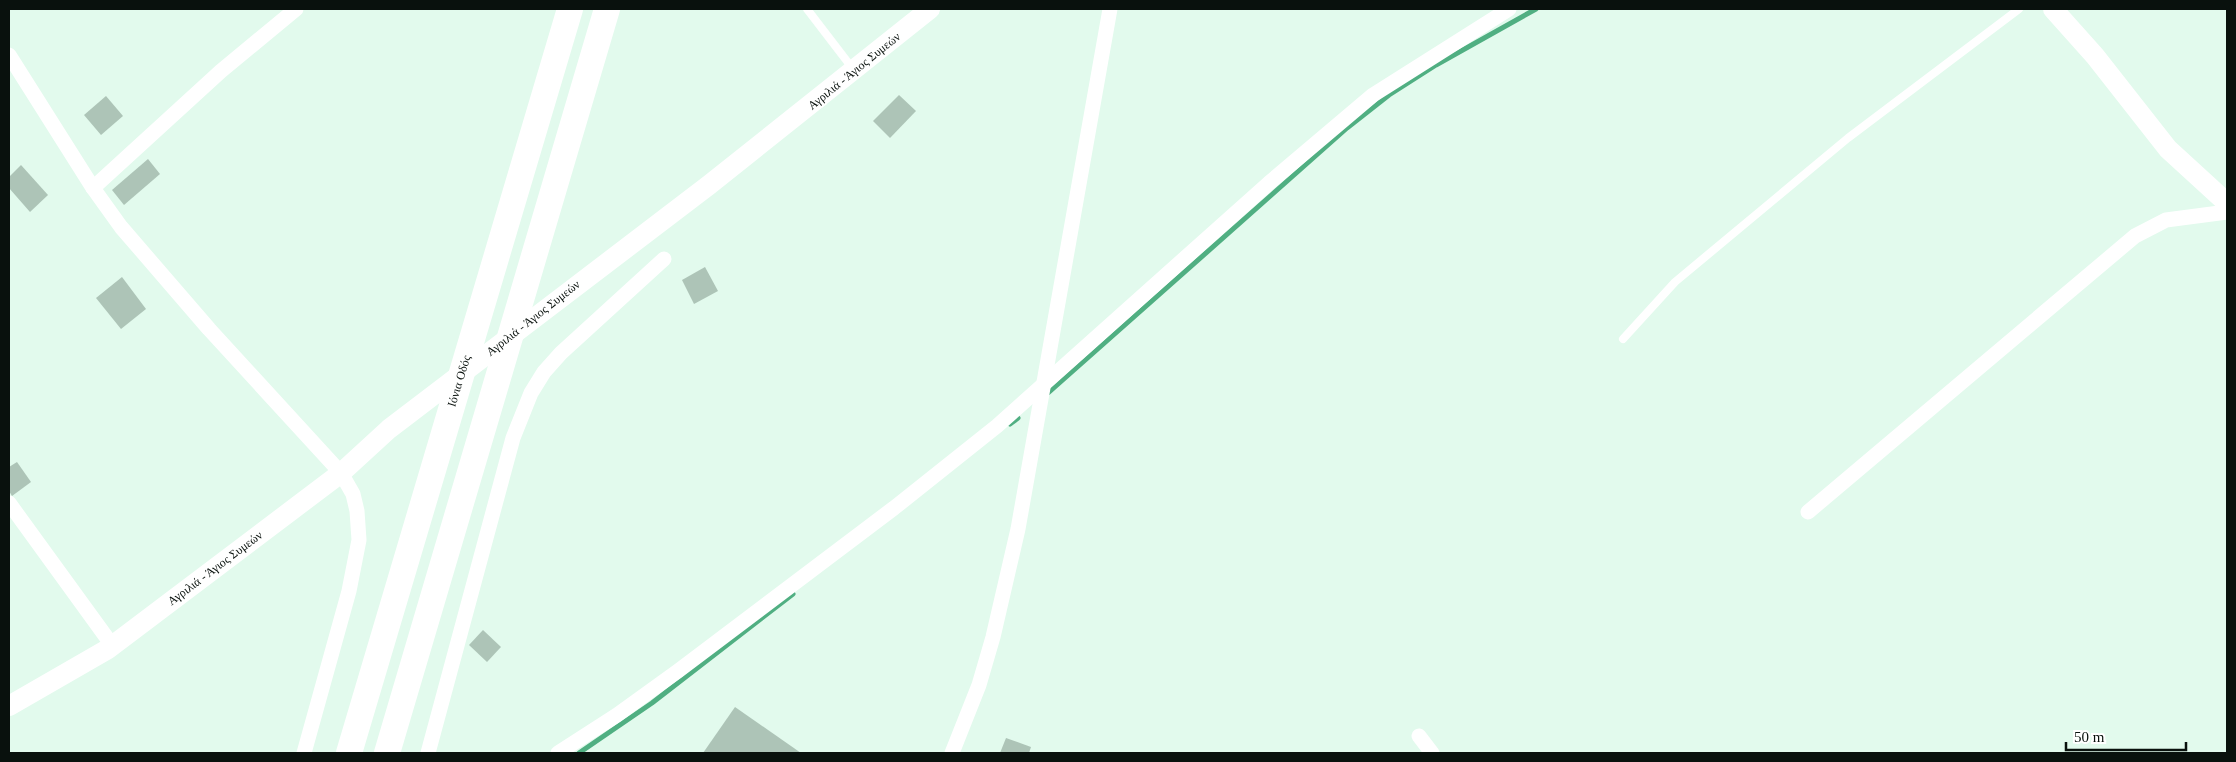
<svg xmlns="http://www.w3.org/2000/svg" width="2236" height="762" viewBox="0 0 2236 762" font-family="'Times New Roman',serif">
<rect width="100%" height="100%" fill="#e2faed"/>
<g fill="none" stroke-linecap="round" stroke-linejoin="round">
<g stroke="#50af82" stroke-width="5">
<path d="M1048,393L1347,128L1389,95L1436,65L1536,9"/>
<path d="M1010,424L1018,418"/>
<path d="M579,753L652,703L793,594"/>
</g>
</g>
<g fill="#adc4b7">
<path d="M899,95L916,111L890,138L873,121Z"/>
<path d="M106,96L123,116L101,135L84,115Z"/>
<path d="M148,159L160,174L124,205L112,190Z"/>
<path d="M21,165L48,195L30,212L9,188V177Z"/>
<path d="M705,267L718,291L694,304L682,280Z"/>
<path d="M122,277L146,309L121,329L96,298Z"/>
<path d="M17,462L31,482L12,496L9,491V467Z"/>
<path d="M483,630L501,647L487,662L469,645Z"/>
<path d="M735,707L801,753H703Z"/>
<path d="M1006,738L1031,747L1029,753H1000Z"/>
</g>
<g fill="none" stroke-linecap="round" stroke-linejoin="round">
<g stroke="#fff" stroke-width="8">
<path d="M807,9L853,69"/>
<path d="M1623,339L1675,282L1848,138L2019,9"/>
</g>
<g stroke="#fff" stroke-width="15">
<path d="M9,55L93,188L121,227L209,329L341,473L353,494L357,511L359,540L349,591L304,753"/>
<path d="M93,188L221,71L296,9"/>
<path d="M9,503L112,645"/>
<path d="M1808,512L2135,236L2166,220L2227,212"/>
<path d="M1419,736L1432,753"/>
<path d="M428,753L513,438L531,393L544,372L561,353L664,259"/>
<path d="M558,753L617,715L678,671L894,508L997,426L1269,183L1373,95L1509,9"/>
<path d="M952,753L979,685L993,637L1018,529L1110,9"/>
</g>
<g stroke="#fff" stroke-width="20">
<path d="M2053,9L2095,56L2168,149L2227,203"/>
<path d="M9,706L108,649L341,473L389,429L709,185L930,9"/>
</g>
<g stroke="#fff" stroke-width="26">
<path d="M349,753L570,9"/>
<path d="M387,753L607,9"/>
</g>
</g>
<g text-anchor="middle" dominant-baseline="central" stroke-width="4" stroke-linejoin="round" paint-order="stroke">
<g font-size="12" fill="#09110d" stroke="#fff">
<text transform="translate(854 71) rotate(-39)">Αγριλιά - Άγιος Συμεών</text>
<text transform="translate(533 318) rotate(-38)">Αγριλιά - Άγιος Συμεών</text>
<text transform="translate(459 381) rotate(-73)">Ιόνια Οδός</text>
<text transform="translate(215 568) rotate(-37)">Αγριλιά - Άγιος Συμεών</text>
</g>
</g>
<rect width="2236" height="762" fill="none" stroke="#09110d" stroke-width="20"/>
<path d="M2066 742v8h120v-8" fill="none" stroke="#09110d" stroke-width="2.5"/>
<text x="2074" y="742" font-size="15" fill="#09110d" stroke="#ffffff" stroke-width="4" paint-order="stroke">50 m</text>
</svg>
